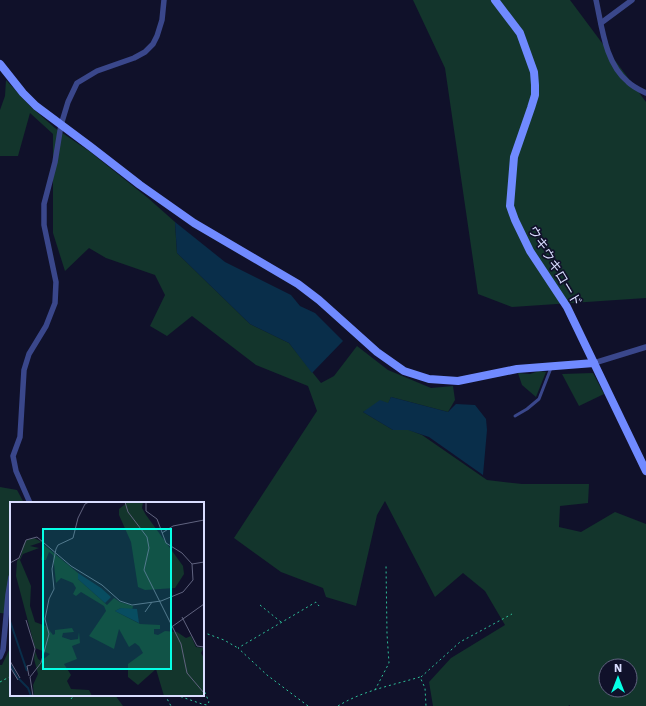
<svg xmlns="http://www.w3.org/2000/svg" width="646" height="706" viewBox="0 0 646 706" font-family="'Work Sans','Noto Sans JP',sans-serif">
<rect width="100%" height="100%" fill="#10112a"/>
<g fill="#13352c" fill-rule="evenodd">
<path d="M413,0H570L646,102V298L512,307L478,294L445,68Z"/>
<path d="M6,80L30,106L55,128L89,151L148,198L175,222L177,253L250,324L289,343L321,383L334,376L357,346L388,370L431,388L453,386L455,400L448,412L391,397L388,404L363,412L393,430L404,428L422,435L487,480L522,484H589L588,503L560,506L559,527L581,532L615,512L646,524V706H570V705L568,706H433L429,682L451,658L505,625L485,591L463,573L435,597L385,501L377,515L356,606L326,597L323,588L281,572L234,538L317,411L308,386L256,365L192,316L167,336L150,326L165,295L155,275L106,258L89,248L65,271L53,233V134L30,113L18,156H0V110L5,96ZM606,666H630V690H606Z"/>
<path d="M539,371L546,372L536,397L522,385L518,373L530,374Z"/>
<path d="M593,373L604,394L579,406L562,374Z"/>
<path d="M0,487L17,490L24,503H11V614L0,613Z"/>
<path d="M10,648L11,695H115L123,706H0V665H2Z"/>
</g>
<g fill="#092e4a">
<path d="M175,222L225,262L291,295L300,306L315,313L343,341L312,373L289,343L250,324L177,253Z"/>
<path d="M391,397L448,412L456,404L475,405L486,419L487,430L483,475L429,437L408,430H393L363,412L380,400L388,403Z"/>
</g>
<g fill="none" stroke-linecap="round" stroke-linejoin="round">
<g stroke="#2dc099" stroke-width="1" stroke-dasharray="2 3" stroke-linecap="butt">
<path d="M260,605L281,622"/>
<path d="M203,634L205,633L224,640L238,648"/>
<path d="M421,677L460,642L512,614"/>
<path d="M0,682L11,676"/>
<path d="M375,690L389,663L387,634L386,564"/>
<path d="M165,695L171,706"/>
<path d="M176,695L202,704L207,705L209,702L203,688"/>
<path d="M71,699L74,695"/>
<path d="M308,706L267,675L238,648L316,602L319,606"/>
<path d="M338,706C362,691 393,685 420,677L425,688L426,706"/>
</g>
<path stroke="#3a478b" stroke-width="3" d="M515,416L527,409L539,399L551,368"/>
<g stroke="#3a478b" stroke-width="5.5">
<path d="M596,0C602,27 605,63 628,82C633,87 640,90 646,93"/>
<path d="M601,23L632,0"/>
<path d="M594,363L646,347"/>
<path d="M30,503L16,471L13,456L20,437L24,370L29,354L46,326L55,303L56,282L44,225V204L55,162L61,125L68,102L77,83L97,71L134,58L145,52L153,44L157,36L162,20L164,0"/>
<path d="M0,657L3,650L8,595L11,577"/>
</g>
<g stroke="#708aff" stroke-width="8">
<path d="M495,0L520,33L534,72L535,85V95L531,108L514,157L510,206L515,220L530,251L567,307L646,471"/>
<path d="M0,64L23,93L36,106L91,147L140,185L194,223L298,284L319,300L377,352L404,371L429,379L458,381L517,369L594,363"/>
</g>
</g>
<g text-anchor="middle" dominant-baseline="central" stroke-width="3.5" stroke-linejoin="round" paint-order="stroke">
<g font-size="13" fill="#d9ddff" stroke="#10112a">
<text transform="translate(555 266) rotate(59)">ウキウキロード</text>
</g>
</g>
<g transform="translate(10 502)">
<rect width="194" height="194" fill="#10112a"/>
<path d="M118,0H133L132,6L136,13L173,64L174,72L165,86L135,88L128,85L121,40L109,13V7ZM24,36L32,40L20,44L29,46L13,52L10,58L21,84L20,104L25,120L36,124L43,133L45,132V128L62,126L64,130L53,131L52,135L61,138L68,137L69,130L70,141L62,144L67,157L54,162L61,173L57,179L61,187L79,188L82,194H24L23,183L28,172L24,157L25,149L28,157L31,159L40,152L25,146L6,74L7,59L11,54L13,43L17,38ZM34,43L68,71V77L97,103L104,96L110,100L123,104L122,109L111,106L105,109L130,122L150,123V127H144V132L148,133L155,129L167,130L176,136L181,134L186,145L194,146L191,151L194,156V194H154L146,167L128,183L118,175V162L133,151L129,144L125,141L119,145L109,127L104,147L79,134L96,109L94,104L71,90L66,94L63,92L66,86L63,81L51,76L46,81L43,53L39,50L36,58H31Z" fill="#13352c"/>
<path d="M68,71L91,86L101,95L95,101L68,77ZM111,106L127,107L129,121L105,109Z" fill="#092e4a"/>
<path fill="none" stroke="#092e4a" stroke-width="2" d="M0,119L17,169M0,162L7,175L18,186L21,194"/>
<path fill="none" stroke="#60637f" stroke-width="1" d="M115,0L118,10L137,35L139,46L134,68L171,142L177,171L194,191M136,0V9L147,17L156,41L172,51L182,62M152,31L163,24L194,18M0,61L9,56L16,38L27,35L61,64L92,83L110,99L122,103L151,99L173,90L183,78L182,62L194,60M135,110L142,100M172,115L187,144L194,145M16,118L25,147L21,163L17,164L19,174M163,124L194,102M0,159L10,176M0,165L8,178M20,175L31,161L39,132L35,117L39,97L44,87L42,67L46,47L48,43L63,36L68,16L75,2L79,0M20,175L23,194"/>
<path fill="#05ffe5" fill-opacity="0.15" stroke="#05ffe5" stroke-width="2" d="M33,27H161V167H33Z"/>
<rect width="194" height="194" fill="none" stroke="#d9ddff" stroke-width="2"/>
</g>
<g transform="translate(618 678)"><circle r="19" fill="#10112a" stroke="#60637f"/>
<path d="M0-3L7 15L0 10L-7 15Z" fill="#05ffe5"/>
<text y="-6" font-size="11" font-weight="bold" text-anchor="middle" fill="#d9ddff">N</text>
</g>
</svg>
